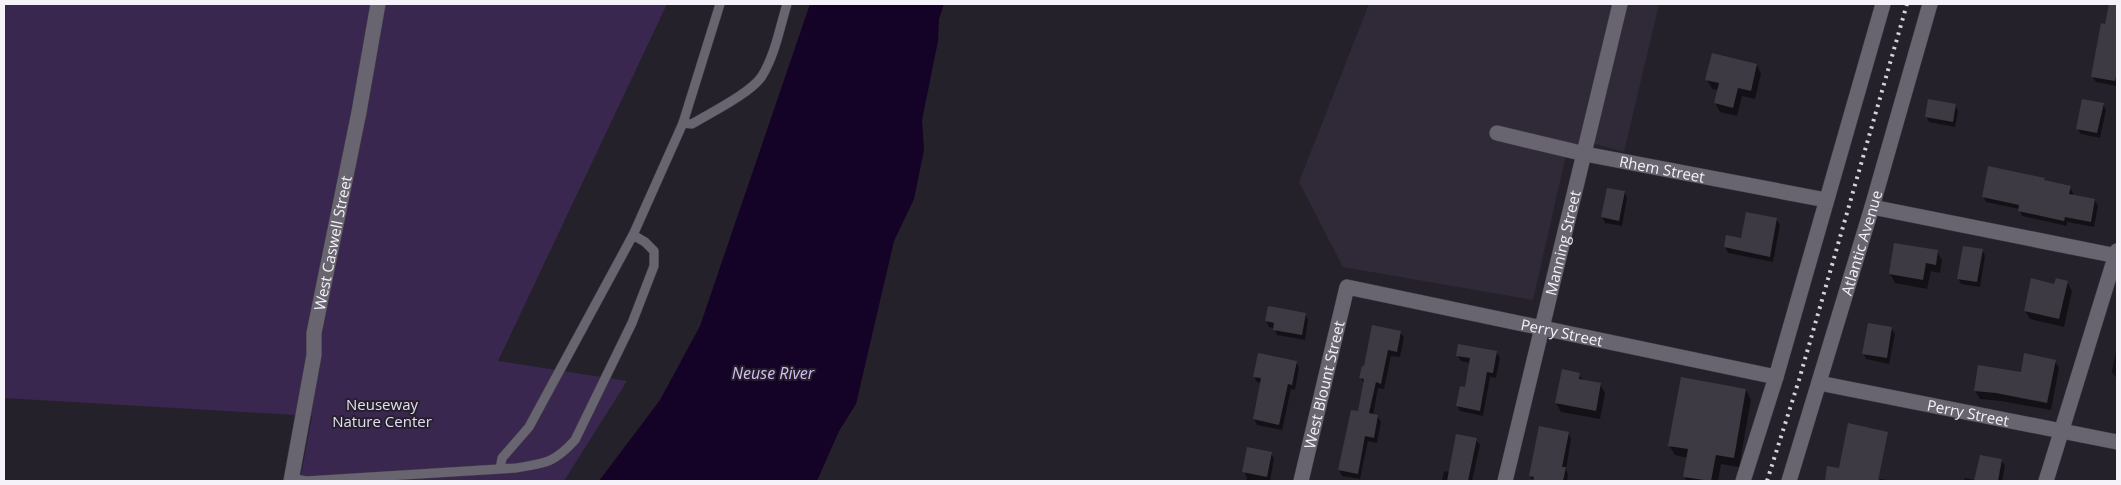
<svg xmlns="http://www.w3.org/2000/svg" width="2121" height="485" viewBox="0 0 2121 485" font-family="'Open Sans',sans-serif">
<rect width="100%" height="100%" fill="#25212a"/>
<path fill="#302a38" d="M1369,4H1659L1624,152L1581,140L1566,155L1533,300L1343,267L1299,182Z"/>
<path fill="#3a2750" d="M4,4H667L498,361L627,381L564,481H300L312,416L4,398Z"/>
<path fill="#150227" d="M810,4H944L939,19L938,41L922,120L924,150L914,199L894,241L856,404L839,431L817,481H599L660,400L700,326Z"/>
<g fill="#0007">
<path d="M2110,4H2117V86L2096,82L2092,76Z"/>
<path d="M1757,65L1761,74L1755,99L1742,96L1737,116L1720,112L1715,103L1718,90L1712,89L1707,80Z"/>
<path d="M2103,104L2106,110L2100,138L2081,134L2077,128Z"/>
<path d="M1955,105L1958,111L1955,127L1929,122L1926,116Z"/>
<path d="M2044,179L2046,182L2070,187L2073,193V196L2095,200L2098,206L2094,227L2067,222V226L2022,216L2019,209L1986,202L1983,196Z"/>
<path d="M1624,192L1627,198L1622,226L1605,223L1602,217Z"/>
<path d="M1777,220L1780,225L1773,262L1728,253L1725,247Z"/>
<path d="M1982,250L1985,256L1980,287L1961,284L1958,278Z"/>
<path d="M1937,252L1942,260L1940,273L1931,271L1927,289L1895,283L1890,274Z"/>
<path d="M2067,282L2072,291L2064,327L2030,319L2025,311L2055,285Z"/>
<path d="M1305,314L1308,320L1305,340L1277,335L1274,328L1269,327L1266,321Z"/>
<path d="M1892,329L1895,334L1889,364L1866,359L1863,353Z"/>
<path d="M1400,332L1404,337L1400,357L1391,356L1384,389L1378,388L1373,415L1377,416L1381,422L1377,443L1368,441L1360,479L1342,476L1339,470L1359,413L1364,384L1361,378L1365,367Z"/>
<path d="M2116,351H2117V379L2112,372Z"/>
<path d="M1496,352L1500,358L1496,378L1490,377L1483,416L1460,411L1457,406L1466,389L1470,363L1461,361L1457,355Z"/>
<path d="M2055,361L2059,368L2051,410L2001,401L1980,399L1975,391Z"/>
<path d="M1296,362L1299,368L1295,390L1291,389L1282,430L1257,425L1254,419L1261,383L1257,382L1254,377Z"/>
<path d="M1563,371L1579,374L1583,381L1600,384L1605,393L1600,419L1561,412L1556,403Z"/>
<path d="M1746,390L1751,400L1739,467L1721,464L1718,481H1687L1684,477L1688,458L1675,455L1669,445Z"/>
<path d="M1568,433L1571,439L1566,470L1568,474L1567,481H1534L1530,476Z"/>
<path d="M1476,440L1480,445L1472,481H1442L1444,471L1450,472Z"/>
<path d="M1271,453L1274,459L1270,481H1246L1247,477L1244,472Z"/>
<path d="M2001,460L2005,466L2002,481H1964L1965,478L1976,480Z"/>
<path d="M1880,479L1894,481H1880Z"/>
</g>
<g fill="#3e3a43">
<path d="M2109,4H2117V72L2115,81L2091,77L2101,23L2105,24Z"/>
<path d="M1712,53L1757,64L1751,91L1738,88L1733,108L1714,103L1719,83L1705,80Z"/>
<path d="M1928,99L1956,104L1953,122L1925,117Z"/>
<path d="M2082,99L2104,103L2097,133L2076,129Z"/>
<path d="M1988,166L2045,178L2044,180L2071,186L2069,194L2095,199L2091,222L2065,217L2064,221L2018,211L2019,205L1982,197Z"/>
<path d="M1607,188L1625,191L1619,221L1601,217Z"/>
<path d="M1746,212L1777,218L1770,257L1724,247L1726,235L1741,238Z"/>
<path d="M1894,243L1938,250L1936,265L1926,263L1923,280L1889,274Z"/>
<path d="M1963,246L1983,249L1977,282L1957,279Z"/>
<path d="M2031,278L2054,284L2056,278L2068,281L2059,319L2024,311Z"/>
<path d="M1268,306L1306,313L1302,335L1273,330L1274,323L1265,321Z"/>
<path d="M1868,323L1892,327L1887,358L1862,354Z"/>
<path d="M1372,325L1401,331L1397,352L1388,350L1381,384L1376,382L1369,413L1378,415L1374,438L1365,436L1358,474L1338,470L1351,410L1358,411L1364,379L1359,378L1362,366H1364Z"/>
<path d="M1458,344L1497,351L1493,373L1487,372L1480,411L1456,406L1460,386L1465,387L1470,358L1456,356Z"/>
<path d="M1258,353L1297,361L1292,385L1288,384L1279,425L1253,419L1261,378L1253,377Z"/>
<path d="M2024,353L2056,360L2047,403L1996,393L1974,391L1978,365L2021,372Z"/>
<path d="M1562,369L1580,373L1579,379L1601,383L1596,411L1555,403Z"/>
<path d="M1681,377L1746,389L1734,458L1716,455L1711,481L1683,477L1688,449L1668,446Z"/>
<path d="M1848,423L1888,432L1878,481H1825L1827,466L1839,468Z"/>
<path d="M1539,426L1569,432L1562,467H1566L1563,481H1533L1534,477L1529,476Z"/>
<path d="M1456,434L1477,438L1468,481H1447Z"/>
<path d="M1247,447L1272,452L1267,477L1242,472Z"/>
<path d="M1980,455L2002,459L1998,481H1974Z"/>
</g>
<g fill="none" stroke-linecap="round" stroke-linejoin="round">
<g stroke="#413e45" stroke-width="10">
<g id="lane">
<path d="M683,123L692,124C710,113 751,93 762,76C775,55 780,27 787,4"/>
<path d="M633,235L683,123L720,4"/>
<path d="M291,478L306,481L516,468C546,463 554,463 575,440L632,323L654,266V251L645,242L633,235L529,427L502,458L500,469"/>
</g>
</g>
<g stroke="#413e45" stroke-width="16">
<g id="street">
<path id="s1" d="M1497,133L1585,154L1826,200"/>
<path d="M1872,207L2117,256"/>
<path id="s2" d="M1819,383L2117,442"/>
<path id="s3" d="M291,481L314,355V333L359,112L378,4"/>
<path id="s4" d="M1301,481L1347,287L1776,377"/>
<path id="s5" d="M1505,481L1620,4"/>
<path d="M1743,481L1776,377L1883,4"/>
<path id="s6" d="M1789,481L1872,207L1930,4"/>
<path d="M2046,481L2117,251"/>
</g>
</g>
<use href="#lane" stroke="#696570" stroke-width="9"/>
<use href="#street" stroke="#696570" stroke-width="15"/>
<path stroke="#d6d3da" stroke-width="4" stroke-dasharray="2.5 5" stroke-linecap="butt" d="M1767,481L1799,380L1907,4"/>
</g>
<g text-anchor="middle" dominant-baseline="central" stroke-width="4" stroke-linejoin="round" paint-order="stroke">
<g font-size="15" fill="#f5f2f9" stroke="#25212a">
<text stroke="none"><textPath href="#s1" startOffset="169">Rhem Street</textPath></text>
<text stroke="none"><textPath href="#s3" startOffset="242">West Caswell Street</textPath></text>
<text stroke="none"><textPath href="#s5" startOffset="245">Manning Street</textPath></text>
<text stroke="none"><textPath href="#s6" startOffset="249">Atlantic Avenue</textPath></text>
<text stroke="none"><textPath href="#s4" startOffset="419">Perry Street</textPath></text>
<text stroke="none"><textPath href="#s4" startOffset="99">West Blount Street</textPath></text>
<text stroke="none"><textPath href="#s2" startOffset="152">Perry Street</textPath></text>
</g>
<g font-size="15" fill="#e5daf7" stroke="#25212a">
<text x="382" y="404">Neuseway<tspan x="382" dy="17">Nature Center</tspan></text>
</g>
<g font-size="16" font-style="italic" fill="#d5bdf7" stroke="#25212a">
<text x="773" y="373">Neuse River</text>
</g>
</g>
<rect width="2121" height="485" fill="none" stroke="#f5f2f9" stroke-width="10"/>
</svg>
